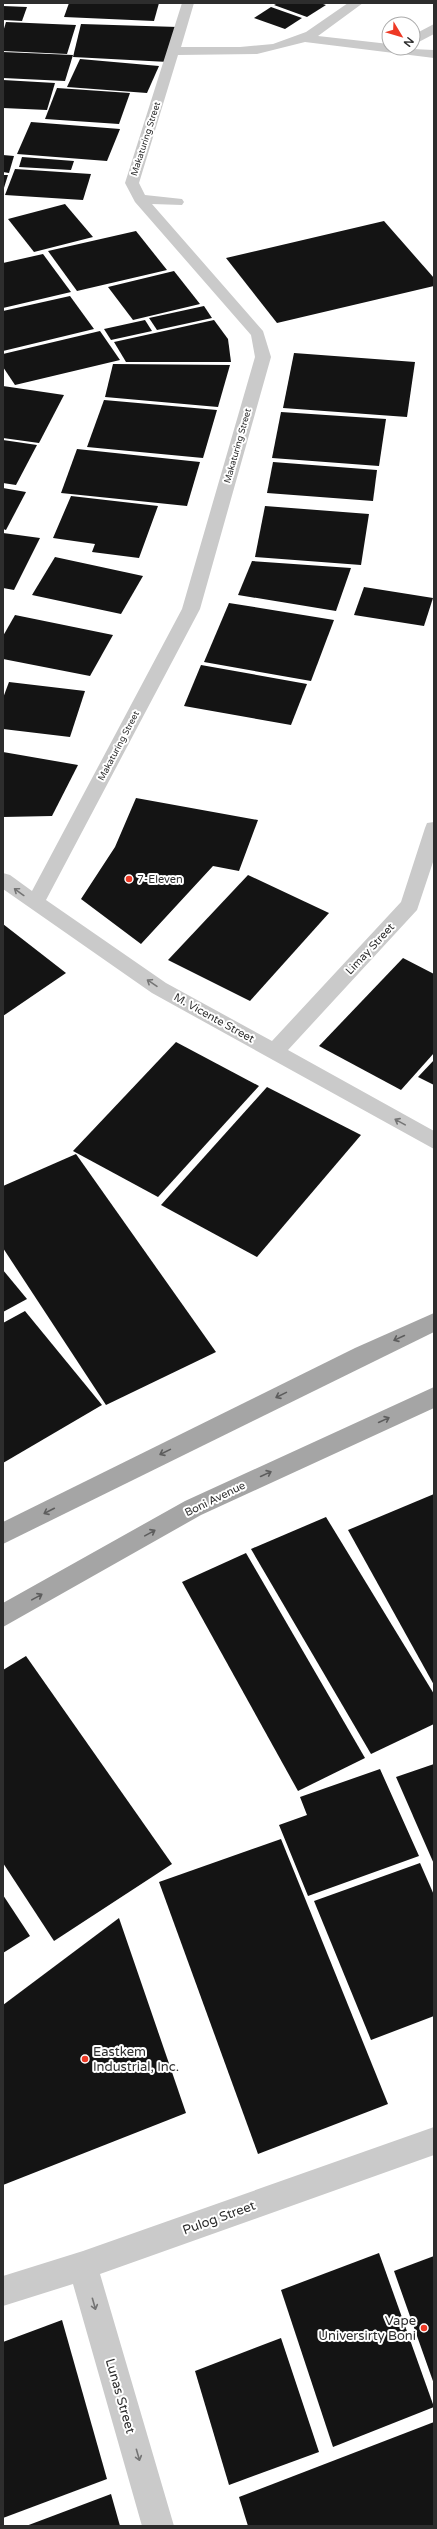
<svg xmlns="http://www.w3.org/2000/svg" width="437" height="2529" viewBox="0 0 437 2529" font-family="'Varela Round',sans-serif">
<rect width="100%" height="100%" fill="#fff"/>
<g fill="#141414">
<path d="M69,3H159L154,21L64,17Z"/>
<path d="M278,3H320L326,5L307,17L274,5Z"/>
<path d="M3,6L27,7L22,21L3,20Z"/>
<path d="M271,7L302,18L285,29L254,18Z"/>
<path d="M6,22L76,25L67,54L3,51V32Z"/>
<path d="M81,24L178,27L168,62L73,57Z"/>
<path d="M3,52L73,55L65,81L3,78Z"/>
<path d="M80,59L159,66L147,93L67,87Z"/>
<path d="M3,80L55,83L47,110L3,108Z"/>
<path d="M57,88L130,93L119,124L45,119Z"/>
<path d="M31,122L120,129L107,161L17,154Z"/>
<path d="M3,155L14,156L9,173L3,172Z"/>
<path d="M22,157L74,161L71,170L19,167Z"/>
<path d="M15,169L91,174L83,200L5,195Z"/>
<path d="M3,175H8L3,191Z"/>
<path d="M65,204L93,237L34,252L8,219Z"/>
<path d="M384,221L434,278V286L277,323L226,258Z"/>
<path d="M136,231L167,270L77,291L48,251Z"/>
<path d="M43,254L71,292L3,308V263Z"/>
<path d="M174,271L200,304L133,320L108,287Z"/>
<path d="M70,296L94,329L3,351V311Z"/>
<path d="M204,306L212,318L157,330L149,318Z"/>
<path d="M145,320L152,331L111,340L104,329Z"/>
<path d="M214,320L228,339L231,362H126L114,342Z"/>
<path d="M100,331L120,360L15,385L3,367V354Z"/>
<path d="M294,353L415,362L407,417L283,408Z"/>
<path d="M113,364L230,365L218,407L105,397Z"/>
<path d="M3,386L64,395L39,443L3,438Z"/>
<path d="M104,400L217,410L203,458L87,447Z"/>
<path d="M281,412L386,419L379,466L272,458Z"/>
<path d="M3,440L37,445L16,485L3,483Z"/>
<path d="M77,449L200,462L187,506L61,493Z"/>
<path d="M273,462L377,470L373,501L267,493Z"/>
<path d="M3,488L26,492L6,530L3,529Z"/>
<path d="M71,496L158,506L139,558L92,552L95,544L53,538Z"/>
<path d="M265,506L369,514L361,565L255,557Z"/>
<path d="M3,533L40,538L14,590L3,588Z"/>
<path d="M55,557L143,576L121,614L32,595Z"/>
<path d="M252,561L351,568L336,611L238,595Z"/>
<path d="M364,587L433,598L424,626L354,615Z"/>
<path d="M229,603L334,620L311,681L204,662Z"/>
<path d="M15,615L113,635L90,676L3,659V636Z"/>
<path d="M201,665L307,684L291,725L184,706Z"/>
<path d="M9,682L85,691L70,737L3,729V698Z"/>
<path d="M3,752L78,765L52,816L3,817Z"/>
<path d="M136,798L258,820L239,871L213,866L141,944L81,899L115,847Z"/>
<path d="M248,875L329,913L250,1001L168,960Z"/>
<path d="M3,924L66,973L3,1016Z"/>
<path d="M403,958L434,974V1053L401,1090L319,1046Z"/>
<path d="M176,1042L259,1086L158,1197L73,1151Z"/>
<path d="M434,1060V1085L418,1077Z"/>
<path d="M267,1087L361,1135L257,1257L161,1205Z"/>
<path d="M76,1154L216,1352L106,1405L3,1248V1186Z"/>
<path d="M3,1270L27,1299L3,1312Z"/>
<path d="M25,1311L102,1405L3,1463V1323Z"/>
<path d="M434,1494V1685L348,1530Z"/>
<path d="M326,1517L434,1694V1724L371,1754L251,1549Z"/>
<path d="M246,1553L365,1758L298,1791L182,1582Z"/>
<path d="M26,1656L172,1864L54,1941L3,1863V1670Z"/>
<path d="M434,1764V1864L396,1777Z"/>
<path d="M380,1769L419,1856L308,1896L279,1825L307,1815L300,1797Z"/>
<path d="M281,1839L388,2104L258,2154L159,1882Z"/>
<path d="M420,1863L434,1895V2016L371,2040L314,1901Z"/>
<path d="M3,1895L30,1936L3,1953Z"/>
<path d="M119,1918L186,2113L3,2185V2005Z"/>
<path d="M379,2253L434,2407L333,2447L281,2290Z"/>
<path d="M434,2256V2384L394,2271Z"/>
<path d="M62,2320L107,2479L3,2518V2342Z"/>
<path d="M281,2338L319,2452L229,2485L195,2371Z"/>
<path d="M434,2422V2526H248L239,2497Z"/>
<path d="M111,2494L120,2526H26Z"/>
</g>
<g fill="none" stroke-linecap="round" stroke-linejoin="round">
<g fill="#cacaca" fill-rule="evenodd">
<path d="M182,3H194L181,47H240L273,44L306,32L348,3H363L318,36L389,44V48L434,50V58L305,42L257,54L178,55L139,183L145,195L182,199L184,202L182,205L152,204L263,331L271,357L200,609L46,900L166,983L272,1041L401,902L425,828L427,823L434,822V859L417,910L288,1050L434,1131V1149L152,993L3,889V873L10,875L32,891L182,609L255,357L251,335L135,202L125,183Z"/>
<path d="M434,24V34L413,45V35Z"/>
<path d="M434,2127V2155L100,2274L174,2526H142L73,2284L3,2306V2276L83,2251Z"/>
</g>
<g fill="#a5a5a5" fill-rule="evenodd">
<path d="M434,1313V1332L3,1544V1522L355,1348Z"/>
<path d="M434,1387V1408L201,1515L3,1627V1603L185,1501Z"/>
</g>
</g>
<defs><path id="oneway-shaft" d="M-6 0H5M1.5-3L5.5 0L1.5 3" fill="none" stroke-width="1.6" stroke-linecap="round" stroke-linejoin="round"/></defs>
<g stroke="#747474">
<use href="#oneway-shaft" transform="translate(19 892) rotate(-144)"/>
<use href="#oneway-shaft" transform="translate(152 983) rotate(-146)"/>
<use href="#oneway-shaft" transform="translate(400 1122) rotate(-151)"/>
<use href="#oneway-shaft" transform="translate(94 2304) rotate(74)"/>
<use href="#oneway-shaft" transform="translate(138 2455) rotate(74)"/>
</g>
<g stroke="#5d5d5d">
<use href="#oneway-shaft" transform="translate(399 1338) rotate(155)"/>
<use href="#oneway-shaft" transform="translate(281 1395) rotate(154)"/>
<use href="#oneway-shaft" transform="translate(384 1420) rotate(-25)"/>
<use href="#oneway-shaft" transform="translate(165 1452) rotate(154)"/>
<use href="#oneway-shaft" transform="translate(266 1474) rotate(-25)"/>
<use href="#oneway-shaft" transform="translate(49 1511) rotate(153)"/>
<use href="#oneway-shaft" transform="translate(150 1533) rotate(-29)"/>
<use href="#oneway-shaft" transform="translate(37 1597) rotate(-29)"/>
</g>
<g fill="#ee3925" stroke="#fff" stroke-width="1.5">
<circle cx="129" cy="879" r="4"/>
<circle cx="85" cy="2059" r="4"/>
<circle cx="424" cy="2328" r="4"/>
</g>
<g text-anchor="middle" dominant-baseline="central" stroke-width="4" stroke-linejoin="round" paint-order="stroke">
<g font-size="9" fill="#2d2d2d" stroke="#fff">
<text transform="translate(146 139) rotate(-72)">Makaturing Street</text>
<text transform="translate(238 446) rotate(-74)">Makaturing Street</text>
<text transform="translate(119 746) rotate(-62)">Makaturing Street</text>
</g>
<g font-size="11" fill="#2d2d2d" stroke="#fff" text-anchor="start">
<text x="137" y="879">7-Eleven</text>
</g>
<g font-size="11" fill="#2d2d2d" stroke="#fff">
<text transform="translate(370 949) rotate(-47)">Limay Street</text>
<text transform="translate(214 1018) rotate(29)">M. Vicente Street</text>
<text transform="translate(215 1499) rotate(-26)">Boni Avenue</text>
</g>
<g font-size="13" fill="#2d2d2d" stroke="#fff" text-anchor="start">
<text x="93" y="2052">Eastkem<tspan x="93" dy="15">Industrial, Inc.</tspan></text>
<text x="416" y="2321" text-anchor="end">Vape<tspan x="416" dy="15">Universirty Boni</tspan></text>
</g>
<g font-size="13" fill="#2d2d2d" stroke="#fff">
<text transform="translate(219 2218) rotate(-20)">Pulog Street</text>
<text transform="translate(120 2396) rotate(74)">Lunas Street</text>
</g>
</g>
<rect width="437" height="2529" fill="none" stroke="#2d2d2d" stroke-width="8"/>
<g transform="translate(401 36) rotate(128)"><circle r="19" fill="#ffffff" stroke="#ababab"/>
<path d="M0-3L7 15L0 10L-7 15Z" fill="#ee3925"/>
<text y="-6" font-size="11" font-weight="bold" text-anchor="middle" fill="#2d2d2d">N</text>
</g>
</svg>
